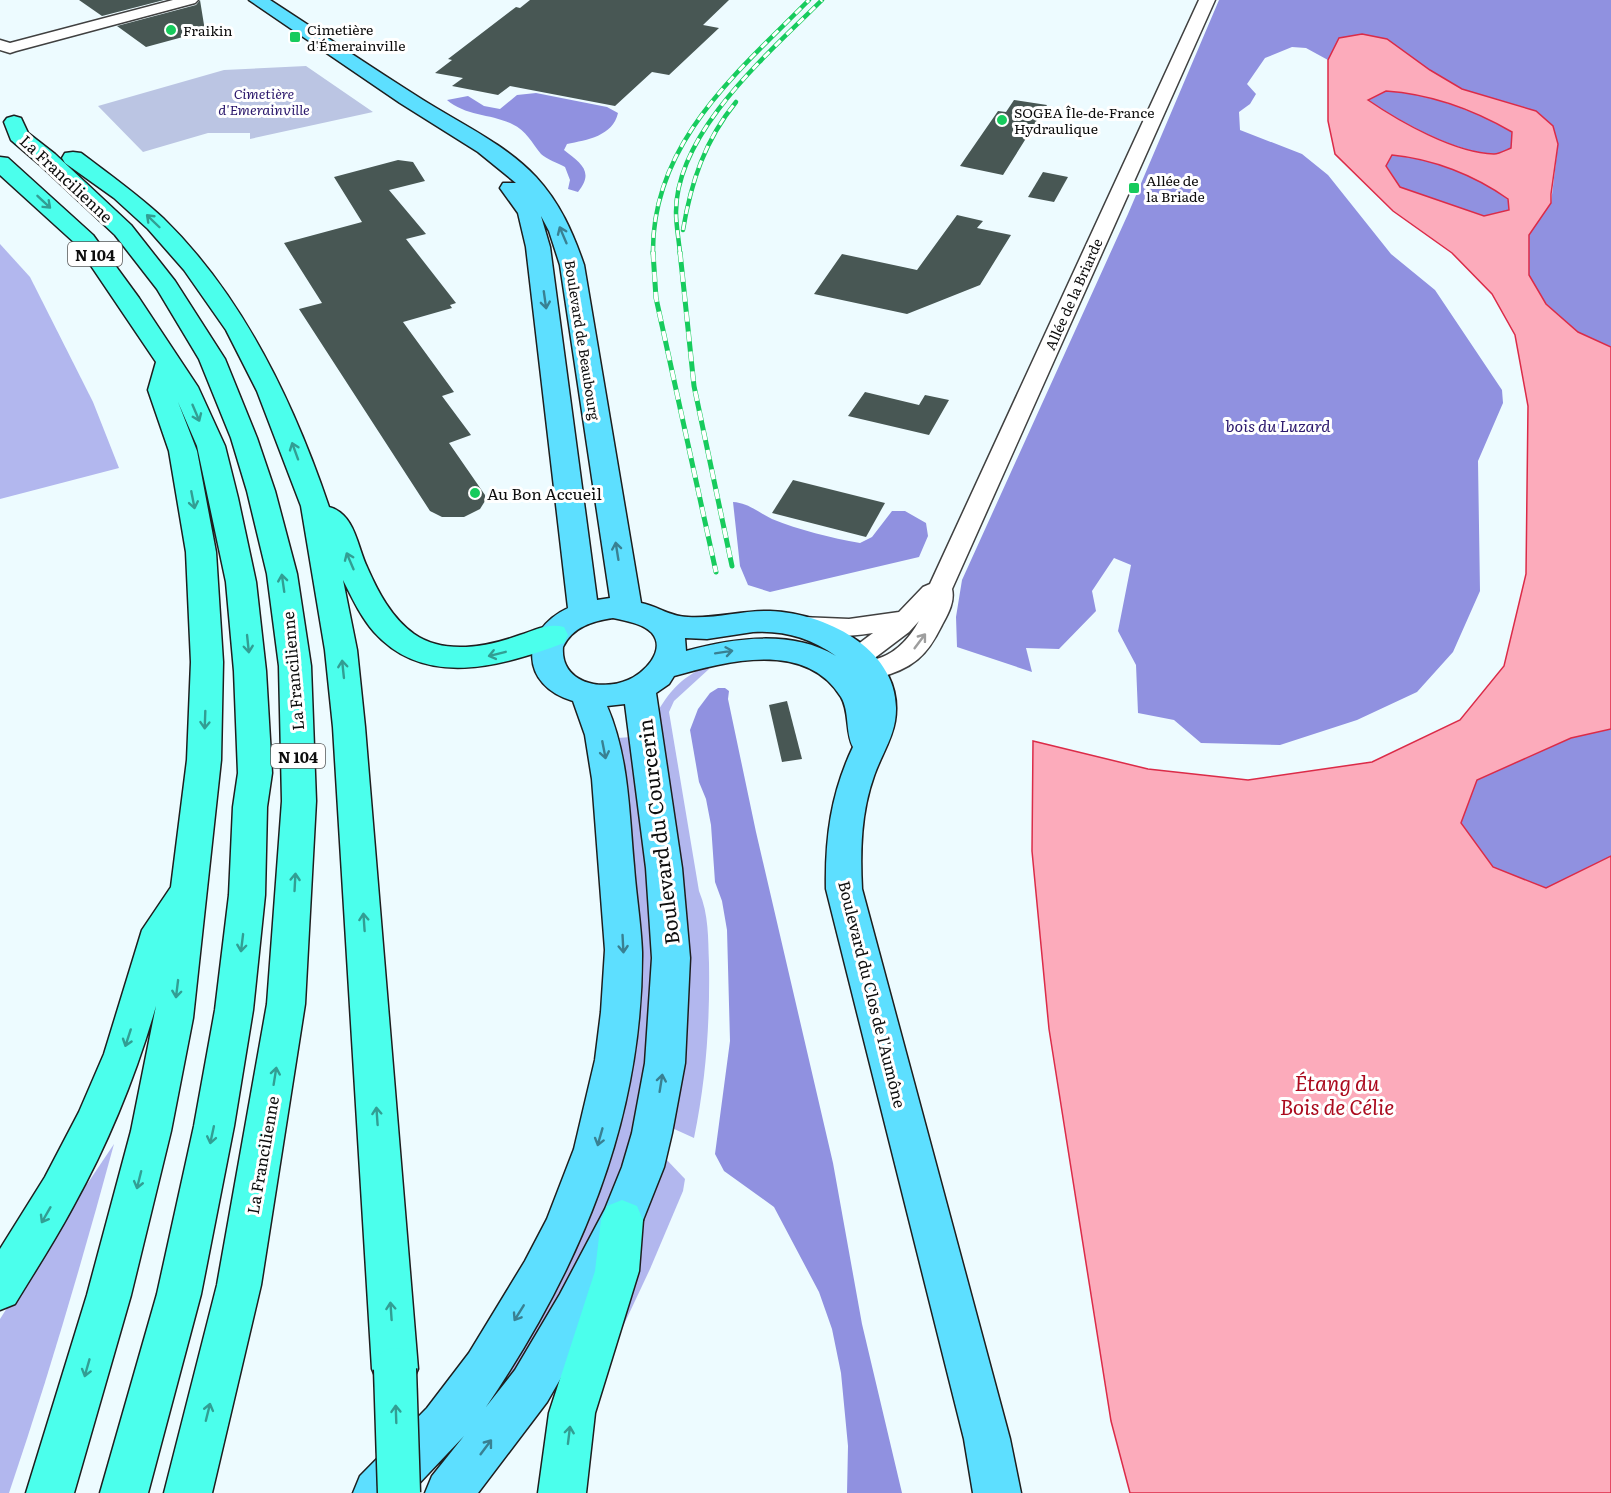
<svg xmlns="http://www.w3.org/2000/svg" width="1611" height="1493" viewBox="0 0 1611 1493" font-family="Literata,serif">
<rect width="100%" height="100%" fill="#edfbff"/>
<g fill="#b2b7ee">
<path d="M0,244L30,277L93,402L119,468L0,499Z"/>
<path d="M707,666L709,669L674,701L669,712L699,891C709,915 708,938 709,963C710,1023 706,1080 694,1138L672,1128L658,711C671,689 684,676 707,666Z"/>
<path d="M632,737L657,950L640,1118L595,1253L473,1448L455,1437L601,1182L623,1117L635,1040L617,738Z"/>
<path d="M114,1144C82,1262 48,1378 9,1493H0V1319L69,1211Z"/>
<path d="M665,1158L685,1179L683,1191L650,1269L611,1352L594,1369Z"/>
</g>
<g fill="#9091e0">
<path d="M1219,0H1611V347L1578,332L1546,304L1529,275V235L1551,203L1558,144L1536,111L1462,89L1430,70L1339,38L1328,60L1306,48L1292,47L1265,58L1247,84L1256,94L1250,104L1239,112L1240,130L1302,154L1328,175L1391,254L1435,290L1502,390L1503,403L1478,461L1480,591L1453,652L1417,692L1357,720L1280,745L1201,743L1174,720L1138,713L1136,665L1118,631L1131,565L1114,558L1092,591L1096,611L1059,649L1026,648L1032,672L957,647L956,617L962,580L1128,214Z"/>
<path d="M1386,91C1431,94 1473,110 1512,132L1511,148C1506,150 1499,154 1494,154C1453,152 1401,122 1368,100Z"/>
<path d="M536,93L607,107L618,113C613,136 587,140 567,144L564,150C580,163 595,171 578,192L568,189L570,180L565,167C558,163 546,159 541,154C531,142 527,131 512,124C492,114 465,116 447,100L468,96L484,106L500,109L517,95Z"/>
<path d="M1391,155C1433,159 1474,175 1508,199L1509,210L1484,216L1400,187L1386,165Z"/>
<path d="M733,502C749,503 759,513 772,519C799,530 831,538 860,543L872,537L892,511H905L926,523L928,536L919,557L770,592L748,585L740,566Z"/>
<path d="M718,688H725L729,691L728,699L756,832L833,1163L862,1324L902,1493H847L848,1446L841,1373L832,1329L819,1292L774,1207L724,1171L715,1154L730,1041L727,930L722,901L715,882L711,825L706,799L699,782L690,730L698,709L710,693Z"/>
<path d="M1611,729V856L1546,889L1493,867L1461,823L1477,780L1571,738Z"/>
</g>
<path fill="#bbc5e3" d="M306,66L373,112L250,139V133H208L143,152L98,106L224,70Z"/>
<path fill="#fcabbb" stroke="#db2b48" stroke-width="1.5" fill-rule="evenodd" d="M1362,34L1387,39L1430,70L1462,89L1536,111L1553,126L1558,144L1551,194V203L1529,235V275L1546,304L1578,332L1611,347V729L1571,738L1477,780L1461,823L1493,867L1546,888L1611,856V1493H1130L1111,1421L1049,1029L1032,851L1033,741L1148,769L1248,780L1372,762L1460,720L1504,666L1526,574L1528,406L1515,335L1492,294L1452,253L1393,211L1335,154L1328,121V60L1339,38ZM1386,91C1430,94 1474,110 1512,132L1511,148C1506,150 1499,154 1494,154C1455,153 1400,122 1368,100ZM1392,155C1433,159 1474,175 1508,199L1509,210L1484,216L1400,187L1386,166Z"/>
<g fill="#485754">
<path d="M79,0H164L102,16Z"/>
<path d="M200,0L205,31L146,47L117,26L196,5Z"/>
<path d="M530,0H729L703,25L719,28L669,75L652,72L615,106L510,86L498,95L452,86L463,78L435,73L452,60L448,59L516,7L520,8Z"/>
<path d="M1014,100L1047,105L1003,175L960,166L998,111L1006,112Z"/>
<path d="M398,160L413,162L425,181L389,190L426,234L406,239L456,303L450,305L452,308L403,322L454,392L442,396L471,435L449,443L485,495V501L480,509L464,517H442L430,511L299,309L322,303L284,243L362,222L334,177Z"/>
<path d="M1043,172L1068,177L1054,202L1028,197Z"/>
<path d="M957,215L983,221L977,228L1011,235L980,285L907,314L814,294L842,254L917,270Z"/>
<path d="M865,392L919,405L925,395L949,400L929,435L848,416Z"/>
<path d="M793,480L885,503L866,537L772,513Z"/>
<path d="M787,701L802,759L782,762L769,705Z"/>
</g>
<g fill="none" stroke-linecap="round" stroke-linejoin="round">
<g stroke="#404040" stroke-width="3">
<g id="minor">
<path d="M173,0H198L195,3L16,51L10,53L0,50V40L10,43Z"/>
<path d="M1199,0H1215L952,589C955,602 948,614 942,625C936,637 929,650 918,659C897,677 854,686 829,678L825,672L829,666L873,633C847,637 817,639 792,632L788,626L792,620L801,617L849,619L899,612L923,587L930,584ZM919,621C909,639 894,656 872,660L909,632Z"/>
</g>
</g>
<g stroke="#1e1e1e" stroke-width="3">
<path id="major" d="M249,0H270C321,33 372,68 423,100C461,124 505,144 536,177C560,203 573,233 584,265L641,603C660,607 668,616 688,617C716,619 743,610 770,611C828,613 906,653 895,721C892,740 880,758 874,776C861,812 860,851 862,889L1010,1439L1021,1493H973L964,1439L826,889C825,838 831,793 853,747C845,732 850,712 841,697C806,640 727,661 674,676L669,684L656,693L682,868L690,958L685,1063L672,1133L664,1167L643,1220L592,1324L547,1402L478,1493H425L432,1476L464,1436L410,1493H353L360,1476L427,1408L469,1353L525,1261L547,1219L574,1149L595,1060L601,1012L605,950L592,779L585,735L573,701C520,686 519,631 568,608L526,247L518,213L500,188L503,183H516L478,152L400,103ZM541,216L549,231L560,265L610,598L597,600L550,247ZM613,618C626,621 642,623 652,633C667,651 643,674 628,680C600,692 560,682 563,647C572,627 593,621 613,618ZM753,632C784,630 811,638 836,656C792,629 733,638 686,651L685,638L707,639ZM625,704L646,868L652,958L645,1063L632,1133L622,1167L605,1209L560,1294L515,1370L486,1407C579,1270 643,1121 642,952C641,923 636,895 634,866C629,813 629,757 607,706Z"/>
</g>
<g stroke="#1e1e1e" stroke-width="3">
<g id="highway">
<path d="M14,116L21,118L28,133L55,154L131,225L175,281L225,359L257,438L275,491L297,574L311,666L316,801L305,1004L261,1285L212,1493H164L217,1285L267,1004L282,801L279,666L267,574L247,491L231,438L199,359L157,289L115,235L39,164L11,140L4,122L7,118Z"/>
<path d="M73,152L81,153C109,174 137,194 163,218C243,296 294,403 329,507C355,514 357,546 367,567C378,592 391,617 414,634C444,655 487,647 520,635C536,630 548,623 564,627L568,635L564,643C502,666 425,689 374,632C361,617 352,598 343,580L357,650L365,727L418,1369L411,1385L395,1392L379,1385L372,1369L333,727L325,650L301,506L257,391L226,330L184,270L148,229L114,198L65,163L62,158L65,153Z"/>
<path d="M0,157L8,158L93,235L139,298L198,387L225,446L238,498L256,582L266,671L272,773L267,807L265,895L253,1010L234,1126L201,1294L148,1493H100L157,1294L194,1126L215,1010L229,895L233,807L238,773L234,671L226,582L197,446L178,402L197,451L216,552L223,662L221,760L193,1018L171,1131L131,1295L74,1493H26L87,1295L131,1131L156,1006C136,1075 109,1142 74,1205C56,1239 35,1271 15,1304L0,1310V1249L45,1177L79,1112L104,1054L142,930L171,887L187,760L191,662L186,552L169,451L148,390L156,362L77,245L0,175Z"/>
<path d="M622,1200L637,1206L643,1220L639,1271L595,1413L586,1493H538L549,1413L595,1271L601,1220L607,1206Z"/>
</g>
</g>
<use href="#minor" fill="#fff" fill-rule="evenodd"/>
<use href="#major" fill="#5ddfff" fill-rule="evenodd"/>
<use href="#highway" fill="#4bffec" fill-rule="evenodd"/>
<g stroke="#17cb5d" stroke-width="4.5">
<g id="rail-far1">
<path d="M683,230C691,182 705,140 736,102"/>
<path d="M653,254C651,143 738,72 809,0"/>
<path d="M680,254C679,240 676,226 676,212C676,132 769,53 822,0"/>
</g>
</g>
<g stroke="#17cb5d" stroke-width="5">
<g id="rail">
<path d="M653,252L656,298L716,572"/>
<path d="M680,252L694,386L732,566"/>
</g>
</g>
<use href="#rail-far1" stroke="#fff" stroke-width="3" stroke-dasharray="8" stroke-linecap="butt"/>
<use href="#rail" stroke="#fff" stroke-width="4" stroke-dasharray="10" stroke-linecap="butt"/>
<g stroke="#1e1e1e" stroke-width="45" stroke-linecap="butt">
<path id="highway-bridge" d="M395,1369L399,1493"/>
</g>
<use href="#highway-bridge" stroke="#4bffec" stroke-width="42"/>
</g>
<defs><path id="oneway-shaft" d="M-6 0H5M1.5-3L5.5 0L1.5 3" fill="none" stroke-width="1.6" stroke-linecap="round" stroke-linejoin="round" transform="scale(1.5)"/></defs>
<g stroke="#329e93">
<use href="#oneway-shaft" transform="translate(44 202) rotate(43)"/>
<use href="#oneway-shaft" transform="translate(153 221) rotate(-136)"/>
<use href="#oneway-shaft" transform="translate(196 413) rotate(67)"/>
<use href="#oneway-shaft" transform="translate(295 451) rotate(-110)"/>
<use href="#oneway-shaft" transform="translate(193 500) rotate(79)"/>
<use href="#oneway-shaft" transform="translate(350 561) rotate(-113)"/>
<use href="#oneway-shaft" transform="translate(283 583) rotate(-98)"/>
<use href="#oneway-shaft" transform="translate(248 644) rotate(84)"/>
<use href="#oneway-shaft" transform="translate(497 654) rotate(166)"/>
<use href="#oneway-shaft" transform="translate(343 669) rotate(-96)"/>
<use href="#oneway-shaft" transform="translate(205 720) rotate(92)"/>
<use href="#oneway-shaft" transform="translate(295 882) rotate(-87)"/>
<use href="#oneway-shaft" transform="translate(364 922) rotate(-94)"/>
<use href="#oneway-shaft" transform="translate(242 943) rotate(97)"/>
<use href="#oneway-shaft" transform="translate(177 989) rotate(97)"/>
<use href="#oneway-shaft" transform="translate(128 1038) rotate(108)"/>
<use href="#oneway-shaft" transform="translate(275 1076) rotate(-81)"/>
<use href="#oneway-shaft" transform="translate(377 1116) rotate(-94)"/>
<use href="#oneway-shaft" transform="translate(212 1135) rotate(102)"/>
<use href="#oneway-shaft" transform="translate(139 1180) rotate(104)"/>
<use href="#oneway-shaft" transform="translate(46 1215) rotate(120)"/>
<use href="#oneway-shaft" transform="translate(391 1311) rotate(-94)"/>
<use href="#oneway-shaft" transform="translate(87 1368) rotate(106)"/>
<use href="#oneway-shaft" transform="translate(208 1412) rotate(-76)"/>
<use href="#oneway-shaft" transform="translate(396 1414) rotate(-92)"/>
<use href="#oneway-shaft" transform="translate(569 1435) rotate(-83)"/>
</g>
<g stroke="#398092">
<use href="#oneway-shaft" transform="translate(563 235) rotate(-113)"/>
<use href="#oneway-shaft" transform="translate(545 300) rotate(82)"/>
<use href="#oneway-shaft" transform="translate(617 551) rotate(-99)"/>
<use href="#oneway-shaft" transform="translate(724 652) rotate(-9)"/>
<use href="#oneway-shaft" transform="translate(604 750) rotate(79)"/>
<use href="#oneway-shaft" transform="translate(623 944) rotate(87)"/>
<use href="#oneway-shaft" transform="translate(661 1083) rotate(-81)"/>
<use href="#oneway-shaft" transform="translate(600 1137) rotate(106)"/>
<use href="#oneway-shaft" transform="translate(519 1313) rotate(122)"/>
<use href="#oneway-shaft" transform="translate(486 1447) rotate(-53)"/>
</g>
<use stroke="#9e9e9e" href="#oneway-shaft" transform="translate(920 641) rotate(-53)"/>
<g fill="#17cb5d" stroke="#fff" stroke-width="2">
<circle cx="171" cy="30" r="6"/>
<rect x="289" y="31" width="12" height="12" rx="3"/>
<circle cx="1002" cy="120" r="6"/>
<rect x="1128" y="182" width="12" height="12" rx="3"/>
<circle cx="475" cy="493" r="6"/>
</g>
<g text-anchor="middle" dominant-baseline="central" stroke-width="6" stroke-linejoin="round" paint-order="stroke">
<g font-size="14" fill="#0d0d0d" stroke="#fff" text-anchor="start">
<text x="307" y="29">Cimetière<tspan x="307" dy="16">d'Émerainville</tspan></text>
<text x="183" y="30">Fraikin</text>
<text x="1014" y="112">SOGEA Île-de-France<tspan x="1014" dy="16">Hydraulique</tspan></text>
<text x="1146" y="180">Allée de<tspan x="1146" dy="16">la Briade</tspan></text>
</g>
<g font-size="14" font-style="italic" fill="#2a176b" stroke="#fff">
<text x="264" y="93">Cimetière<tspan x="264" dy="16">d'Emerainville</tspan></text>
</g>
<g font-size="14" fill="#0d0d0d" stroke="#fff">
<text transform="translate(1073 294) rotate(-66)">Allée de la Briarde</text>
<text transform="translate(583 340) rotate(81)">Boulevard de Beaubourg</text>
</g>
<g fill="#fff" stroke="#565656" stroke-width="1.5">
<rect x="68" y="242" width="54" height="24" rx="4.5"/>
<rect x="271" y="744" width="54" height="24" rx="4.5"/>
</g>
<g font-size="15" font-weight="bold" fill="#0d0d0d">
<text x="95" y="254">N 104</text>
<text x="298" y="756">N 104</text>
</g>
<g font-size="16" fill="#0d0d0d" stroke="#fff">
<text transform="translate(67 178) rotate(43)">La Francilienne</text>
<text transform="translate(292 671) rotate(-95)">La Francilienne</text>
<text transform="translate(873 994) rotate(76)">Boulevard du Clos de l'Aumône</text>
<text transform="translate(262 1155) rotate(-80)">La Francilienne</text>
</g>
<g font-size="16" font-style="italic" fill="#2a176b" stroke="#fff">
<text x="1278" y="425">bois du Luzard</text>
</g>
<g font-size="16" fill="#0d0d0d" stroke="#fff" text-anchor="start">
<text x="487" y="493">Au Bon Accueil</text>
</g>
<g font-size="20" fill="#0d0d0d" stroke="#fff">
<text transform="translate(657 832) rotate(-97)">Boulevard du Courcerin</text>
</g>
<g font-size="21" font-style="italic" fill="#ab0a1e" stroke="#fff">
<text x="1337" y="1081">Étang du<tspan x="1337" dy="24">Bois de Célie</tspan></text>
</g>
</g>
</svg>
